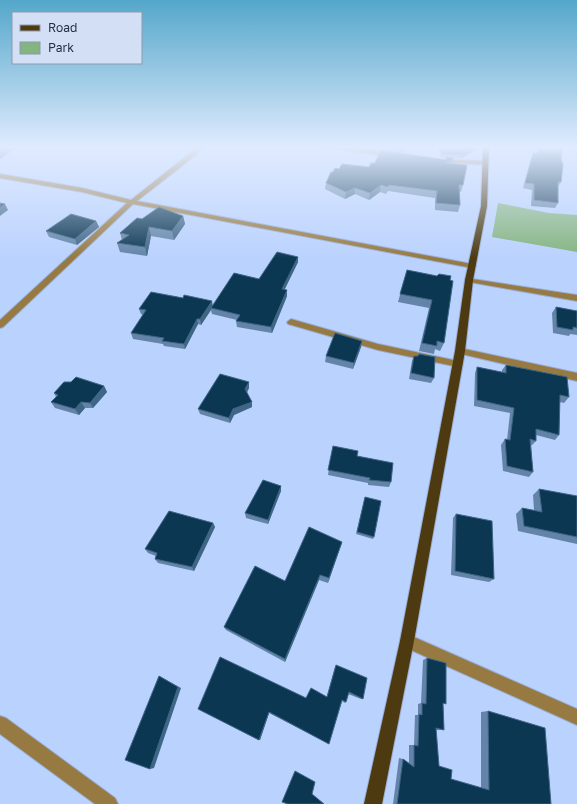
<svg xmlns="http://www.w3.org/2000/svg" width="577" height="804" viewBox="0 0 577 804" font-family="'Golos Text',sans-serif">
<rect width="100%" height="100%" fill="#bad2fe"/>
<path fill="#84b480" d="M498,203L549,213L577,215V252L492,237Z"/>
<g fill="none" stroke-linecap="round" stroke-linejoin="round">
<g stroke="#99aed5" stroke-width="2">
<g id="minor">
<path d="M199,146H205L196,155L137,201L472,264L476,266L472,268L133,204L3,327L0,328V320L127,203L82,192L0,178V174L82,188L131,200Z"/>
<path d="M325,146H335L393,153L396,155L393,157L327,148Z"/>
<path d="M438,159L486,161L489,163L486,165L440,162L437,160Z"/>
<path d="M466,278L577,295V301L469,282L465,280Z"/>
<path d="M291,319L378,344L458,361L463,364L458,367L378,350L288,324L287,322Z"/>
<path d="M460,348L577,373V381L457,353L455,351Z"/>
<path d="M407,634L577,709V725L402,646L400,641L402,636Z"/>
<path d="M0,716L6,718L115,798L118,804H95L0,734Z"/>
</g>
</g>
<g stroke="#99aed5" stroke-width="2">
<path id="major" d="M483,146H489L487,206L473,280L465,351L414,641L382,804H364L400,641L455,351L465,280L481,206Z"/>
</g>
<use href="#minor" fill="#977a42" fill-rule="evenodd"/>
<use href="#major" fill="#4d3a11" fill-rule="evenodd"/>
</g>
<g fill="#6384a8">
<path d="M390,146H408L405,153L389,151Z"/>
<path d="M437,146H468L476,150L462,158L441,157Z"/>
<path d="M539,148L561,159V182L558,187V203L555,208L531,206L532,190L523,188L531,158L533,153H537Z"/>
<path d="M446,157L454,158L452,163L463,185L461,192L459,191L460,205L458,212L435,210V198L388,191L386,194L380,192L369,200L355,194L345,199L325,189L326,183L333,172L339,169L369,167L375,163L445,159Z"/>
<path d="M183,216L185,224L174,240L151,236L147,256L120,252L117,243L122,240L120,233L142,219Z"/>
<path d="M96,221L99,227L77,245L49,237L46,231Z"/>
<path d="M298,257V262L284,290H287V296L272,333L237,327L236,321L237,320L212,314L211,310L201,325L198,324L185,349L164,346L163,344L133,339L131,333L143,315L141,314L139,309L183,298L212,301V305Z"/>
<path d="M407,270L450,280L444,343L440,351L435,349L434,354L419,351L429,308L398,302Z"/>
<path d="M556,307L577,311V335L570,334L569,336L553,333L552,313Z"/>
<path d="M362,341L361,347L353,369L325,362L326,356Z"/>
<path d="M414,356L434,378L431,383L409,379L412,361Z"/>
<path d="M506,365L569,397L564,403L560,402L559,435L555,440L536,435V441L531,446L533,472L529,477L503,471L501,445L505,439L507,440L510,413L474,406L475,373L477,367L502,372V370Z"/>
<path d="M104,386L107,392L93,408H85L79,415L55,408L51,402L56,397L54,393Z"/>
<path d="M249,388L247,393L252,407L234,415L230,423L200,414L198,409Z"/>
<path d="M333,446L357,456L391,482L389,487L368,485V483L328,475Z"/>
<path d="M281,486V491L268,524L246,518L245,513Z"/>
<path d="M539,489L577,496V544L518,531L516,514L522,508L534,510L533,495Z"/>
<path d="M365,497L374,537L373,539L356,534Z"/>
<path d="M456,514L494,579L489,582L451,575L453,518Z"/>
<path d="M213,523L215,527L194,571L158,563L155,559L156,556L148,553L145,549Z"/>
<path d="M342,542L328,583L319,580L285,662L226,630L224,627L285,581Z"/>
<path d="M427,658L446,704H443L444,730H436L439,766L451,779L481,788V712L488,711L551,804H393L399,758L403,759L409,763V745H414L415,715H418V704L421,703L423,660Z"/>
<path d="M336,665L363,699H361L348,694L346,702L345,703L342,701L329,744L269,713L260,740H259L198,709L327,696L335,667Z"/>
</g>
<g fill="#406686">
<path d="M9,146H19L0,159V152Z"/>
<path d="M407,146H408L405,153L406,147Z"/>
<path d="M477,147L476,150L462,158L463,155Z"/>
<path d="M454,158L452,164L446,163Z"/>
<path d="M381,185L380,192L369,200L370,193Z"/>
<path d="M355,188V194L345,199L346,192Z"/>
<path d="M5,204L8,210L0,216V208Z"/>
<path d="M183,216L185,224L174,240L172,231Z"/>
<path d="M96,221L99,227L77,245L75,239Z"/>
<path d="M149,227L151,236L147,256L145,247Z"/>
<path d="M298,257V262L282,295V289Z"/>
<path d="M287,290V296L272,333L271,327Z"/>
<path d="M212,301L213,307L211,308V310L201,325L200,319Z"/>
<path d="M197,319L198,324L185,349L184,344Z"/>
<path d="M362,341L361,347L353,369L354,363Z"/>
<path d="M249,382V388L245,395V389Z"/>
<path d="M104,386L107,392L93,408L90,403Z"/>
<path d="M81,402L85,408L79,415L75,409Z"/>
<path d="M252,402V407L234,415L230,423L229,418L233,409Z"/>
<path d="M281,486V491L268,524V520Z"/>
<path d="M213,523L215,527L194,571L192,567Z"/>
<path d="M342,542L340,548L328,583L329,578Z"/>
<path d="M320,575L319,580L285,662V659Z"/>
<path d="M159,676L181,688L154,768L150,769Z"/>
<path d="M269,712V713L260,740H259Z"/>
</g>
<g fill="#0c3753" stroke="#406686">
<path d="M0,146H9L0,152Z"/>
<path d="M390,146H407L406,147Z"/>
<path d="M439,146H468L477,147L463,155L442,154Z"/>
<path d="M547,146H563L561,159L563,165L561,182H558V203L534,200V184L525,183L533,153H538L539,148L545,149Z"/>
<path d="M381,150L447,160L446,157L454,158L446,163L467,165L463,185H459L460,205L436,203L437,191L389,185L388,187L381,185L370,193L355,188L346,192L326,183L331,172H333L335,168L339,169L342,164L369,167L371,163H375Z"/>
<path d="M0,203L5,204L0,208Z"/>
<path d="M159,207L183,216L172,231L149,227L145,247L117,243L129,235L120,233L137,218L142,219Z"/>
<path d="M71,214L96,221L75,239L46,231Z"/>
<path d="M277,252L298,257L282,289L287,290L271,327L236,321L240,315L211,308L234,273L259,279Z"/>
<path d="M407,270L437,276L439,274L451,276L450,280L453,281L444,343L437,341V346L422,343L432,300L400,294Z"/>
<path d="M151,292L183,298L184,295L212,301L200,319H197L184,344L162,341L164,338L131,333L146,310L139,309Z"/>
<path d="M556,307L577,311V328L573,327V330L557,327Z"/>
<path d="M335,333L362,341L354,363L326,356Z"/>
<path d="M419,354L435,357L434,378L411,373L414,356H418Z"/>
<path d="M506,365L567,377L569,397L560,395L559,435L536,429V441L530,439L533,472L507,466L505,439L510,440L514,408L477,400V367L506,373Z"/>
<path d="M220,374L249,382L245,389L252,402L233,409L229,418L198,409Z"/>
<path d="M76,377L104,386L90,403L81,402L75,409L51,402L58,395L54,393L64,382H71Z"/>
<path d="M333,446L358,451L357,456L393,463L391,482L369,480L370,478L328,470Z"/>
<path d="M263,480L281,486L268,520L245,513Z"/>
<path d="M539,489L577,496V537L524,526L522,508L542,512Z"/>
<path d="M365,497L381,501L374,537L357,532Z"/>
<path d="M169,511L213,523L192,567L155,559L157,553L145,549Z"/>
<path d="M456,514L492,521L494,579L455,571Z"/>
<path d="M309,527L342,542L329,578L320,575L285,659L224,627L255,566L285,581Z"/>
<path d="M220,657L306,698L311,688L327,697L336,665L367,678L363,699L349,692L346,702L342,700L329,744L269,712L259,740L198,709Z"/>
<path d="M427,658L446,663V704L443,703L444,730L436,728L439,766L452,770L451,779L489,790L488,711L545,728L551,804H397L403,759L414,767V745L418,746L419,714L422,715V703L426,704Z"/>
<path d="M159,676L178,687L150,769L125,760Z"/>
<path d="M295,771L315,782L312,794L324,804H288L282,802Z"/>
</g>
<linearGradient id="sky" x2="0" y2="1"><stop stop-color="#54a7ca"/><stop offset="0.57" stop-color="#e0ebff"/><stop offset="1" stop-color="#e0ebff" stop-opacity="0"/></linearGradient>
<rect width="577" height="258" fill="url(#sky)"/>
<rect x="12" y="12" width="130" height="52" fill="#d3dff5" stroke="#8d99af"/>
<rect x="20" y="25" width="20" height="6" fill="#4d3a11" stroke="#8d99af"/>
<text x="48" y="32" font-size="12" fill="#253045">Road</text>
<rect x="20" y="42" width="20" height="12" fill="#84b480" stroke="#8d99af"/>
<text x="48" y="52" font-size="12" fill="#253045">Park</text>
</svg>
